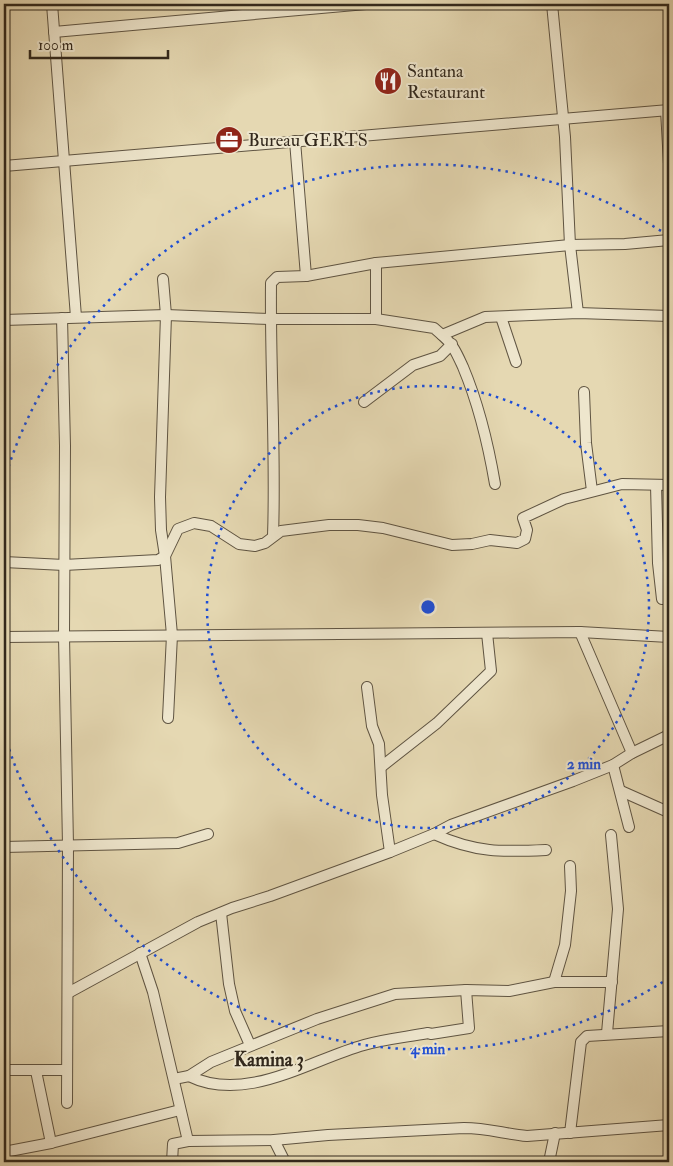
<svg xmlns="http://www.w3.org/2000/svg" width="673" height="1166" viewBox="0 0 673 1166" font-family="'IM FELL Double Pica',serif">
<rect width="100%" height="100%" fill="#e5d8b2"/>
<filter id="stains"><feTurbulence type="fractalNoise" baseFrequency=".004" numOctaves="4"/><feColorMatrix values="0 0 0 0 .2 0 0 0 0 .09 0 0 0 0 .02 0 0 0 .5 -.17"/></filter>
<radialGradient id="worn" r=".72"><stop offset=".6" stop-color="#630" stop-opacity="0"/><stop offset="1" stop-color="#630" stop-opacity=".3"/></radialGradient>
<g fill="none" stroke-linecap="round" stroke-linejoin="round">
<g stroke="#5f5442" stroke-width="12">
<g id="street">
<path d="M52,4L76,317"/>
<path d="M552,4L565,137L570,245L578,313"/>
<path d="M54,32L366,4"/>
<path d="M666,110L669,164"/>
<path d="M295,141L306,276"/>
<path d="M4,166L669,110"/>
<path d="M376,263V319"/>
<path d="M163,279L166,315L160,497L161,530L165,556L172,635L168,718"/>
<path d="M501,317L516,362"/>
<path d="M62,318L65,446L64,636L68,845L67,1103"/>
<path d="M4,320L166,315L270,319H376L434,328L442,335L485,317L578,313L669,316"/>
<path d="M442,335C453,344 457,354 463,367C479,405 488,443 495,484"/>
<path d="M584,392L586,443L592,491"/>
<path d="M364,402L413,365L440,356L452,344"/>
<path d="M656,485L658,563L662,599"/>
<path d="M273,536C276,452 270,367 271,283L277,277L306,276L376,263L570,245L625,244L669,240"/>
<path d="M4,562L64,565L158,560L165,556L178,529L194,523L211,526L239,544L255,546L265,543L281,531L329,525H358L383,528L452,545L472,544L490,540L517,543L525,539L527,530L523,518L564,499L622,484L669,485"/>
<path d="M580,632L632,753"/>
<path d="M4,637L580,632L669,637"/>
<path d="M367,687L372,726L379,744L382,795L390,852"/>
<path d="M613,765L629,827"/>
<path d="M381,767L437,723L491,671L487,633"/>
<path d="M621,791L666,811"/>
<path d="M434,834C476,853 502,852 546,850"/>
<path d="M4,847L178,843L208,834"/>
<path d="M221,913L229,984L235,1011L250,1045"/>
<path d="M140,953L153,992L188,1141"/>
<path d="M554,982L565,945L571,891L570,866"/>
<path d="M68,993L198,922L232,908L270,896L390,852L434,834L451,825L573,781L613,765L632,753L669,735"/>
<path d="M607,1033L618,909L611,835"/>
<path d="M4,1070H67"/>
<path d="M36,1071L51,1143"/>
<path d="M189,1076C246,1104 310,1060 364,1045C385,1039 407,1037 428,1033L431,1034L469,1028L466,990"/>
<path d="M174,1079L189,1076L211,1062L317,1019L395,994L466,990L509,991L554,982H612"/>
<path d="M570,1133L581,1042L587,1036L669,1031"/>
<path d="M274,1140L285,1162"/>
<path d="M4,1152L51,1143L180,1110"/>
<path d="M172,1162L173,1144L188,1141L274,1140L328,1135L464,1128C487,1128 505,1134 527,1136L669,1125"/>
<path d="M549,1162L555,1133"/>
</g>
</g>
<use href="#street" stroke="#eee6cd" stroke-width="10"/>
</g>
<g fill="none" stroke="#1d4ed8" stroke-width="2.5" stroke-dasharray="2.5 5">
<circle cx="428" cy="607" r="221"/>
<path d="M669 978A442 442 0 0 1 4 733M4 481A442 442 0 0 1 669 236"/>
</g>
<defs>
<g id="restaurant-disc" transform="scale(1.4375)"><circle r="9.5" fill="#8f2418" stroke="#eee6cd"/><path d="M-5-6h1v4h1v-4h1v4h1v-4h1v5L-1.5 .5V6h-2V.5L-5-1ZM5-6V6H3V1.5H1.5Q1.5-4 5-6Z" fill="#fff"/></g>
<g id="office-disc" transform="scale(1.4375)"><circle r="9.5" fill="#8f2418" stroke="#eee6cd"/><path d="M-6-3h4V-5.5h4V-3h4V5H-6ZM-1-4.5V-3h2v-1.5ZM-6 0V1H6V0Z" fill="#fff"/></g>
</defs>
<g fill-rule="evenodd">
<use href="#restaurant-disc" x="388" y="81"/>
<use href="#office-disc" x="229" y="140"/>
</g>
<g text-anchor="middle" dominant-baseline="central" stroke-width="4" stroke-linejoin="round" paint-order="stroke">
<g font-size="18" fill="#32281c" stroke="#eee6cd" text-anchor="start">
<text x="407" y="71">Santana<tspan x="407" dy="21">Restaurant</tspan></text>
<text x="248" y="140">Bureau GERTS</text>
</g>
<g font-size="19" font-weight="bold" fill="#32281c" stroke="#eee6cd">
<text x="269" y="1060">Kamina 3</text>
</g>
</g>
<circle cx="428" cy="607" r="8" fill="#1d4ed8" stroke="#eee6cd" stroke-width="2.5"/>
<g font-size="15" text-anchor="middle" font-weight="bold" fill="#1d4ed8" stroke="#eee6cd" stroke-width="4" stroke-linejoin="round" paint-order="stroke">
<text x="584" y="769">2 min</text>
<text x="428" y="1054">4 min</text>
</g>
<rect width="673" height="1166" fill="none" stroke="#e5d8b2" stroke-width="20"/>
<rect x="5" y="5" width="663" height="1156" fill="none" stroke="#32281c" stroke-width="2.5"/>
<rect x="10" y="10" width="653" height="1146" fill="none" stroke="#32281c"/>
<path d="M30 50v8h138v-8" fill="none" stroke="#32281c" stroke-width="2.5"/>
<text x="38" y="50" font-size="15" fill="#32281c" stroke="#eee6cd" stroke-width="4" paint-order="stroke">100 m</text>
<rect width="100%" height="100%" filter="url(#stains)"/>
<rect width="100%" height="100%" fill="url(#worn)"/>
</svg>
